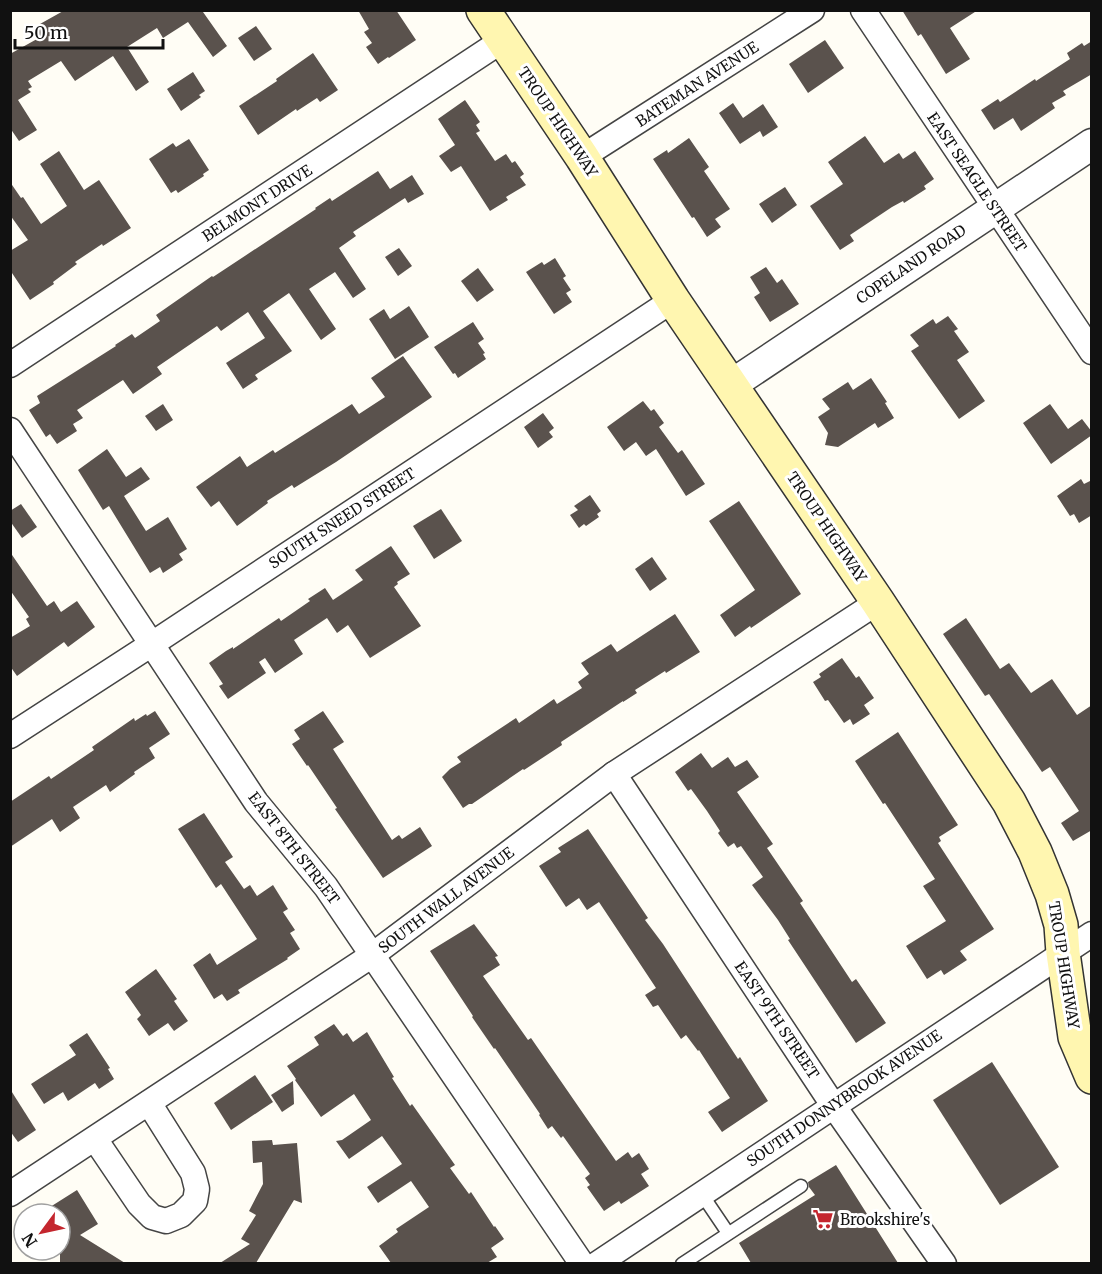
<svg xmlns="http://www.w3.org/2000/svg" width="1102" height="1274" viewBox="0 0 1102 1274" font-family="Merriweather,serif">
<rect width="100%" height="100%" fill="#fffdf5"/>
<g fill="#5a524d">
<path d="M65,10H205L203,12L227,46L213,57L188,22L163,38L157,28L127,47L149,82L136,91L113,56L75,81L61,61L28,81L32,87L28,89L31,92L18,100L37,130L19,141L10,128V54L37,39L31,29Z"/>
<path d="M358,10H396L416,40L389,58L388,57L378,64L366,47L372,43L364,32L369,29Z"/>
<path d="M902,10H978L950,28L970,59L946,74L921,34L918,36Z"/>
<path d="M256,26L272,49L254,61L238,38Z"/>
<path d="M825,40L844,68L808,93L789,64Z"/>
<path d="M1092,41V74L1063,91L1066,95L1052,103L1055,108L1021,131L1013,118L994,130L981,110L998,99L1000,102L1035,79L1036,81L1070,59L1067,53L1082,43L1084,46Z"/>
<path d="M313,53L338,90L320,102L317,98L297,111L296,109L258,135L239,106L277,81L276,79Z"/>
<path d="M193,72L205,91L199,95L201,97L181,111L167,89Z"/>
<path d="M465,100L480,122L476,125L480,131L476,133L495,161L506,154L512,163L515,161L524,174L520,177L526,185L506,197L508,200L490,211L461,166L451,172L439,156L455,145L438,119Z"/>
<path d="M733,103L743,118L763,104L778,127L763,137L760,131L740,144L719,113Z"/>
<path d="M865,136L884,163L899,153L903,159L915,151L934,179L924,186L926,189L904,203L903,201L892,207L850,235L854,241L840,250L810,206L843,184L828,162Z"/>
<path d="M689,138L709,167L704,171L730,209L715,219L721,227L707,237L694,217L692,218L653,159L667,150L668,153Z"/>
<path d="M189,139L209,170L203,174L204,176L178,193L176,190L171,193L149,159L173,143L176,147Z"/>
<path d="M59,151L84,190L99,180L131,228L103,246L102,244L75,262L77,264L53,282L54,284L30,300L10,270V251L28,240L10,215V182L21,198L23,197L41,224L67,206L40,164Z"/>
<path d="M378,171L390,189L412,175L424,194L408,203L405,198L353,232L356,236L339,248L366,289L353,298L335,272L309,289L336,329L321,340L289,293L263,311L292,351L255,375L258,379L243,389L226,363L265,338L248,312L221,331L217,326L157,367L162,374L133,394L123,380L77,410L83,418L73,424L77,431L57,444L50,434L46,437L29,410L40,403L37,396L116,346L115,345L132,334L135,338L160,321L156,315L212,276L213,277L316,209L315,208L330,198L332,201Z"/>
<path d="M785,187L797,205L772,223L759,204Z"/>
<path d="M399,248L412,266L398,276L385,257Z"/>
<path d="M555,258L566,276L563,278L571,290L566,293L572,302L554,314L526,272L542,262L544,265Z"/>
<path d="M766,267L777,283L782,279L799,304L770,322L754,297L760,293L750,277Z"/>
<path d="M478,268L494,290L477,302L461,281Z"/>
<path d="M409,306L429,337L395,359L369,319L384,309L390,319Z"/>
<path d="M948,316L958,329L954,331L969,352L957,360L985,401L959,419L911,351L919,346L910,335L933,319L936,324Z"/>
<path d="M473,322L484,339L478,343L485,353L483,354L486,359L458,378L455,373L453,374L434,347Z"/>
<path d="M403,356L432,397L336,462L294,488L292,485L267,501L268,503L237,526L219,501L211,507L196,487L240,456L247,467L273,450L275,453L352,404L359,414L385,397L371,378Z"/>
<path d="M871,378L887,402L885,403L894,418L878,428L875,423L838,447L825,445L828,433L818,417L830,409L822,399L848,382L853,390Z"/>
<path d="M643,401L651,411L654,409L664,423L659,427L678,453L682,450L705,484L686,496L656,449L646,456L636,442L624,451L607,427Z"/>
<path d="M163,404L173,420L156,431L145,416Z"/>
<path d="M1050,404L1068,429L1082,419L1092,432V435L1051,464L1023,423Z"/>
<path d="M543,413L554,428L549,432L553,437L538,448L524,427Z"/>
<path d="M107,449L126,477L141,467L150,479L124,496L146,531L168,517L187,549L179,554L183,560L163,573L160,567L150,573L109,506L103,510L78,470Z"/>
<path d="M1081,479L1084,484L1092,480V515L1079,523L1074,514L1070,516L1057,496Z"/>
<path d="M590,495L601,511L597,514L599,517L586,526L584,524L579,528L570,515L578,510L574,506Z"/>
<path d="M739,501L801,594L751,628L750,626L735,637L720,615L755,590L709,521Z"/>
<path d="M21,504L37,527L22,538L10,521V511Z"/>
<path d="M441,509L462,541L434,559L413,526Z"/>
<path d="M391,546L410,574L397,582L398,584L394,587L421,626L370,658L348,625L337,633L327,618L294,640L303,654L275,673L265,658L259,662L266,673L228,699L219,686L223,684L209,663L226,651L233,647V649L279,618L281,621L310,601L308,599L325,588L333,600L363,580L355,570Z"/>
<path d="M10,552L47,606L54,601L61,612L77,601L95,627L68,647L64,642L17,676L10,666V638L30,626L26,619L29,617L10,590Z"/>
<path d="M652,557L667,579L650,591L635,569Z"/>
<path d="M675,614L700,652L666,673L665,671L635,690L637,693L623,702V701L561,742L562,745L524,770L523,769L472,804H469L463,808L442,777L450,769L461,762L457,757L516,718L519,723L554,699L557,704L582,688L578,682L589,674L581,663L611,644L617,652Z"/>
<path d="M966,618L1000,669L1009,663L1031,693L1052,679L1077,715L1092,705V830L1073,841L1061,823L1079,811L1050,767L1042,772L989,694L985,696L943,634Z"/>
<path d="M842,658L856,678L859,676L874,698L864,705L870,714L853,725L850,719L844,723L828,700L825,701L813,682L821,677L819,674Z"/>
<path d="M155,711L170,734L149,748L155,758L134,772L135,774L110,792L106,785L73,807L80,818L60,832L52,819L10,847V802L49,776L51,779L94,750L92,747L134,718L135,721L146,714L147,716Z"/>
<path d="M323,711L344,742L333,749L392,840L399,835L402,839L420,827L432,846L383,878L335,809L337,808L308,765L307,766L292,744L300,739L294,730Z"/>
<path d="M898,732L958,825L939,837L941,841L938,843L994,929L960,951L967,960L944,975L941,970L927,979L906,946L946,921L923,886L935,879L885,803L883,804L855,761Z"/>
<path d="M701,753L712,768L728,757L735,767L747,760L759,777L737,792L773,844L767,848L803,901L800,903L852,982L856,979L886,1023L856,1043L788,940L790,939L778,920L752,885L763,877L741,846L737,848L734,843L728,847L718,833L720,831L707,811L691,789L688,791L675,772Z"/>
<path d="M204,813L233,857L225,862L244,889L250,885L257,896L273,885L288,909L283,912L295,930L290,933L300,949L287,958L288,959L238,990L240,993L227,1001L222,994L214,999L193,965L210,953L217,965L257,939L221,884L216,888L178,829Z"/>
<path d="M588,829L648,918L645,920L663,944L738,1059L740,1057L768,1101L722,1132L708,1112L730,1098L699,1050L698,1051L686,1035L681,1039L658,1005L653,1007L645,995L656,988L599,902L587,910L579,898L566,907L539,866L561,852L558,848Z"/>
<path d="M474,924L498,956L495,957L500,965L483,976L528,1040L531,1038L616,1161L628,1152L632,1158L639,1153L649,1169L641,1174L649,1186L621,1204L619,1201L604,1211L587,1187L590,1185L585,1178L590,1174L563,1136L561,1138L552,1126L548,1129L539,1115L540,1114L495,1048L494,1049L472,1017L473,1016L430,951Z"/>
<path d="M156,969L177,999L174,1001L188,1021L174,1031L168,1023L149,1036L137,1019L141,1015L125,992Z"/>
<path d="M334,1024L343,1036L347,1033L353,1042L367,1032L394,1077L392,1078L410,1106L412,1104L455,1165L450,1168L469,1194L471,1192L494,1227L495,1226L504,1239L491,1248L497,1257L487,1263H391L379,1246L398,1232L396,1229L429,1207L411,1181L378,1203L367,1187L402,1164L382,1136L349,1159L336,1141L342,1140L371,1120L354,1094L321,1117L295,1080L296,1079L287,1066L319,1045L314,1037Z"/>
<path d="M87,1033L110,1068L108,1069L114,1079L99,1089L95,1083L68,1101L63,1092L44,1104L31,1084L76,1055L69,1045Z"/>
<path d="M992,1062L1059,1167L1000,1205L933,1100Z"/>
<path d="M255,1075L273,1102L231,1130L214,1103Z"/>
<path d="M293,1081L294,1104L282,1112L271,1095Z"/>
<path d="M10,1089L36,1130L18,1142L10,1131Z"/>
<path d="M272,1140L273,1145L297,1143L302,1203L294,1200L256,1263H220L250,1244L241,1239L256,1215L249,1211L263,1184L262,1162L253,1163L252,1141Z"/>
<path d="M836,1165L898,1263H751L739,1243L815,1195L809,1187L808,1182Z"/>
<path d="M77,1190L98,1224L80,1235L125,1263H60V1214H39Z"/>
</g>
<g fill="none" stroke-linecap="round" stroke-linejoin="round">
<g stroke="#444" stroke-width="15">
<g id="service">
<path d="M701,1193L728,1233"/>
<path d="M682,1264L801,1186"/>
</g>
</g>
<g stroke="#444" stroke-width="27">
<g id="minor">
<path d="M863,10L1092,352"/>
<path d="M582,157L812,10"/>
<path d="M10,365L503,40"/>
<path d="M10,430L256,802L326,887L582,1264"/>
<path d="M10,736L152,644L673,300"/>
<path d="M614,774L833,1105L944,1264"/>
<path d="M95,1139L139,1204L152,1217L166,1221L181,1215L195,1201L197,1189L193,1173L149,1103"/>
<path d="M10,1194L371,956L614,774L878,602"/>
<path d="M597,1264L1092,934"/>
</g>
</g>
<g stroke="#444" stroke-width="33">
<path id="tertiary" d="M731,385L1092,144"/>
</g>
<g stroke="#333" stroke-width="36">
<path id="secondary" d="M483,10L582,157L673,300L878,602L1009,802L1035,852L1052,894L1061,925L1063,953L1075,1037L1092,1077"/>
</g>
<use href="#service" stroke="#fff" stroke-width="12"/>
<use href="#minor" stroke="#fff" stroke-width="24"/>
<use href="#tertiary" stroke="#fff" stroke-width="30"/>
<use href="#secondary" stroke="#fff6b0" stroke-width="33"/>
</g>
<defs>
<g id="supermarket-bare" transform="scale(1.62)"><path d="M-6-5.5h2.5l.6 2H6L4.5 2H-2.5L-4.4-4H-6ZM-1.5 3.2a1.3 1.3 0 1 0 .1 0ZM3 3.2a1.3 1.3 0 1 0 .1 0Z" fill="#c4262e" stroke="#fff" stroke-width="2.5" paint-order="stroke"/></g>
</defs>
<g fill-rule="evenodd">
<use href="#supermarket-bare" x="823" y="1219"/>
</g>
<g text-anchor="middle" dominant-baseline="central" stroke-width="6" stroke-linejoin="round" paint-order="stroke">
<g font-size="15" fill="#111" stroke="#fff">
<text transform="translate(697 84) rotate(-33)">BATEMAN AVENUE</text>
<text transform="translate(558 122) rotate(56)">TROUP HIGHWAY</text>
<text transform="translate(977 182) rotate(56)">EAST SEAGLE STREET</text>
<text transform="translate(257 203) rotate(-33)">BELMONT DRIVE</text>
<text transform="translate(911 264) rotate(-34)">COPELAND ROAD</text>
<text transform="translate(342 518) rotate(-33)">SOUTH SNEED STREET</text>
<text transform="translate(827 527) rotate(56)">TROUP HIGHWAY</text>
<text transform="translate(294 848) rotate(52)">EAST 8TH STREET</text>
<text transform="translate(446 900) rotate(-37)">SOUTH WALL AVENUE</text>
<text transform="translate(1064 965) rotate(81)">TROUP HIGHWAY</text>
<text transform="translate(777 1020) rotate(56)">EAST 9TH STREET</text>
<text transform="translate(844 1098) rotate(-34)">SOUTH DONNYBROOK AVENUE</text>
</g>
<g font-size="15" fill="#111" stroke="#fff" text-anchor="start">
<text x="840" y="1219">Brookshire's</text>
</g>
</g>
<rect width="1102" height="1274" fill="none" stroke="#111111" stroke-width="24"/>
<g transform="translate(42 1232) rotate(237)"><circle r="28" fill="#ffffff" stroke="#a0a0a0" stroke-width="1.5"/>
<path d="M0-4.5L10 22L0 15L-10 22Z" fill="#c4262e"/>
<text y="-9" font-size="16" font-weight="bold" text-anchor="middle" fill="#111111">N</text>
</g>
<path d="M15 39v9h148v-9" fill="none" stroke="#111111" stroke-width="3"/>
<text x="24" y="39" font-size="18" fill="#111111" stroke="#ffffff" stroke-width="4.5" paint-order="stroke">50 m</text>
</svg>
